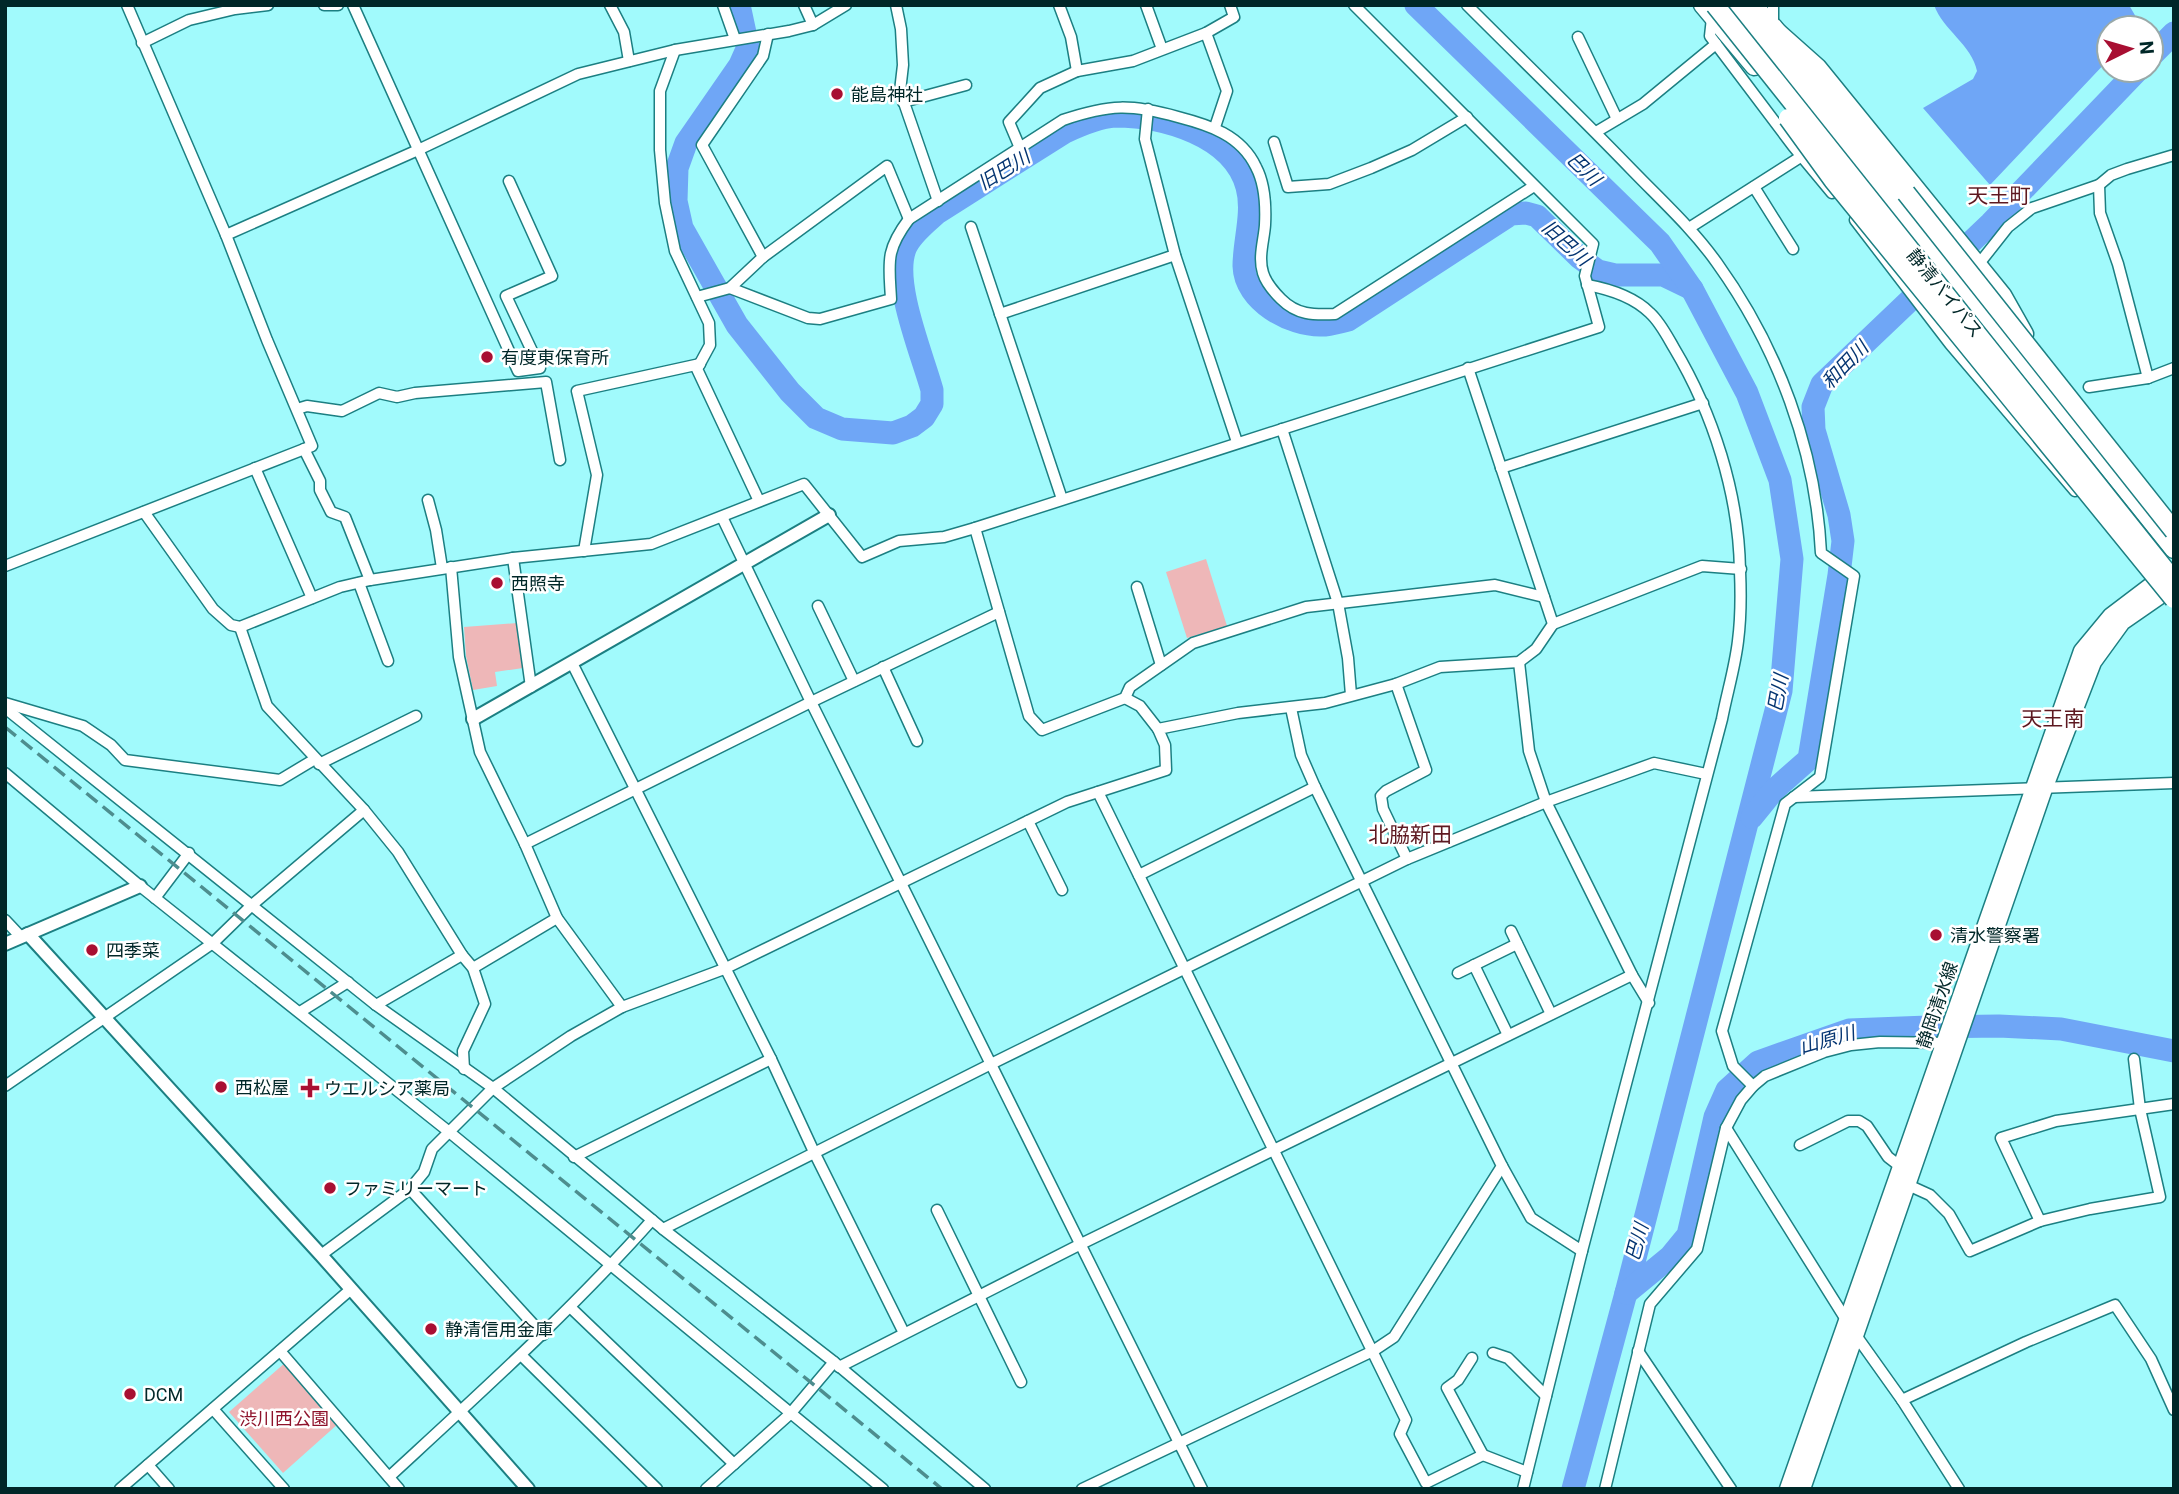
<svg xmlns="http://www.w3.org/2000/svg" width="2179" height="1494" viewBox="0 0 2179 1494" font-family="Roboto,'Noto Sans JP',sans-serif">
<rect width="100%" height="100%" fill="#a1fafc"/>
<g fill="#eeb7b8">
<path d="M1206,559L1227,626L1187,638L1166,572Z"/>
<path d="M518,623L523,668L495,672L497,686L473,690L466,656L464,627Z"/>
<path d="M286,1362L339,1423L283,1473L229,1412Z"/>
</g>
<path fill="#6fa6f6" d="M1934,5H2129L2136,17L2132,28H2109V59L1990,185L1923,108L1973,79L1977,71C1972,45 1943,30 1934,5Z"/>
<g fill="none" stroke-linecap="round" stroke-linejoin="round">
<g stroke="#6fa6f6" stroke-width="23">
<path d="M739,5L748,47L740,65L686,143L677,168L676,201L682,228L737,325L790,392L816,418L842,429L893,433L912,426L924,417L932,404V390C922,354 892,283 905,249C910,235 926,223 937,213L1065,132C1080,125 1098,117 1115,116C1163,116 1233,135 1247,187C1254,212 1244,241 1244,266C1245,301 1290,326 1322,325C1330,325 1339,322 1348,320L1511,214L1526,213L1537,216L1580,258L1598,271L1615,275H1663L1692,289"/>
<path d="M1416,5L1660,243L1692,289L1747,393L1780,480L1792,559L1781,691L1626,1293L1573,1489"/>
<path d="M2151,56L2174,33"/>
<path d="M1752,817L1774,790L1809,759L1839,575L1843,541L1839,515L1814,430L1813,407L1822,384L1991,223L2138,70"/>
<path d="M1626,1293L1670,1257L1688,1235L1715,1117L1727,1090L1758,1062L1849,1030L1928,1027L1999,1026L2061,1029L2174,1051"/>
</g>
<g stroke="#1c7f82" stroke-width="13">
<g id="minor">
<path d="M324,5H338"/>
<path d="M353,5L518,371L540,368L506,296L552,276L509,181"/>
<path d="M610,5L624,32L629,61"/>
<path d="M723,5L735,39"/>
<path d="M804,5L813,25"/>
<path d="M896,5L901,29L903,65L900,91L938,201"/>
<path d="M1059,5L1071,37L1077,71L1133,61L1206,33L1234,17L1230,5"/>
<path d="M1146,5L1162,49"/>
<path d="M1467,5C1522,60 1578,114 1632,170C1661,200 1693,229 1717,263C1778,348 1816,450 1821,553L1854,576L1820,777L1785,804L1722,1031L1733,1066L1753,1086"/>
<path d="M1773,5V26"/>
<path d="M1712,18L1710,36L1793,146L1832,193"/>
<path d="M1206,33L1227,91L1215,127"/>
<path d="M1578,37L1617,119"/>
<path d="M142,43L189,20L235,9L268,5"/>
<path d="M675,50L660,91V150L665,203L675,251L709,323L710,345L697,369L759,501"/>
<path d="M903,102L966,85"/>
<path d="M1148,109L1145,139L1175,255L1237,442"/>
<path d="M1596,132L1643,104L1716,44"/>
<path d="M1274,142L1288,187L1329,184L1371,168L1412,150L1467,117"/>
<path d="M1020,148L1009,122L1040,88L1077,71"/>
<path d="M2099,185L2100,213L2118,264L2148,378"/>
<path d="M1754,187L1793,249"/>
<path d="M1855,220L1950,344L2075,491"/>
<path d="M971,227L1062,499"/>
<path d="M1689,228L1802,156"/>
<path d="M226,235L418,150L578,74L675,50L789,31L813,25L846,5"/>
<path d="M763,257L702,145L763,56L768,34"/>
<path d="M1978,265L2008,227L2032,208L2099,185L2111,175L2127,169L2174,155"/>
<path d="M730,288L808,318L820,319L891,299C889,262 885,251 909,219L1063,120C1110,104 1131,104 1178,117C1209,125 1241,135 1256,167C1265,184 1266,206 1265,225C1264,240 1258,257 1263,273C1266,283 1273,291 1281,299C1297,315 1313,315 1335,314L1534,186"/>
<path d="M697,297L730,288L763,257L887,166L909,219"/>
<path d="M1000,314L1175,255"/>
<path d="M2089,387L2148,378L2174,368"/>
<path d="M297,409L307,406L342,411L379,393L397,397L415,393L546,382L560,460"/>
<path d="M1282,429L1338,603L1348,658L1351,695"/>
<path d="M304,449L320,481V490L331,512L345,517L370,580"/>
<path d="M255,468L312,598"/>
<path d="M1501,468L1703,403"/>
<path d="M428,500L436,530L442,568"/>
<path d="M144,512L213,609L231,625L240,627L340,587L370,580L513,558L651,544L804,484L862,557L899,541L944,537L975,528L1599,327L1585,276L1593,244L1354,5"/>
<path d="M722,517L811,702L1202,1489"/>
<path d="M975,528L1029,716L1042,730L1125,698L1130,687L1193,643L1306,607L1495,585L1544,597"/>
<path d="M584,551L597,475L577,391L700,364"/>
<path d="M513,558L531,687"/>
<path d="M5,566L312,446L267,340L226,235L127,5"/>
<path d="M451,567L459,657L480,752L525,844L557,918L622,1007"/>
<path d="M359,583L388,661"/>
<path d="M1137,587L1161,665"/>
<path d="M818,606L854,681"/>
<path d="M1553,624L1702,566L1741,569"/>
<path d="M240,627L267,706L364,810L398,852L462,955L376,1005"/>
<path d="M1519,662L1529,751L1546,802L1632,975L1649,1003"/>
<path d="M572,663L771,1059L814,1152L904,1333"/>
<path d="M883,667L917,741"/>
<path d="M1396,684L1426,770L1386,791L1381,796L1383,809L1407,859"/>
<path d="M1125,698L1140,706L1158,729"/>
<path d="M5,703L83,726L111,745L125,760L280,780L315,759"/>
<path d="M5,708L376,1005L493,1088L663,1229L834,1362L985,1489"/>
<path d="M319,764L416,716"/>
<path d="M5,773L140,886L448,1131L883,1489"/>
<path d="M1098,792L1406,1420L1400,1434L1426,1483L1483,1455L1527,1472"/>
<path d="M1794,797L2174,783"/>
<path d="M1028,821L1062,890"/>
<path d="M525,844L811,702L999,612"/>
<path d="M1139,875L1315,787"/>
<path d="M155,898L189,853"/>
<path d="M5,920L21,937"/>
<path d="M1511,931L1551,1014"/>
<path d="M462,955L473,968L485,1004L463,1051L464,1069"/>
<path d="M1474,965L1508,1035"/>
<path d="M473,968L557,918"/>
<path d="M1458,973L1517,944"/>
<path d="M300,1012L348,982"/>
<path d="M5,1086L213,943L252,905L364,810"/>
<path d="M1726,1128L1855,1334L1902,1400"/>
<path d="M1800,1145L1848,1121H1859L1867,1126L1888,1157L1901,1167"/>
<path d="M574,1157L771,1059"/>
<path d="M1502,1166L1531,1218L1582,1251"/>
<path d="M1908,1185L1930,1195L1949,1214L1970,1251L2040,1221L2090,1209L2160,1197L2140,1109L2134,1059"/>
<path d="M410,1189L543,1335"/>
<path d="M937,1210L1021,1382"/>
<path d="M2040,1221L2001,1138L2056,1121L2174,1104"/>
<path d="M663,1229L991,1064L1407,859L1546,802L1654,763L1706,774"/>
<path d="M321,1255L410,1189L424,1172L432,1149L493,1088L571,1036L622,1007L724,969L1067,802L1166,770L1165,745L1158,729L1238,713L1325,703L1396,684L1440,667L1519,662L1536,649L1553,624L1468,368"/>
<path d="M570,1307L734,1464"/>
<path d="M280,1351L399,1489"/>
<path d="M1638,1351L1731,1489"/>
<path d="M1493,1353L1508,1358L1546,1396"/>
<path d="M521,1355L657,1489"/>
<path d="M1472,1358L1458,1380L1447,1388L1483,1455"/>
<path d="M839,1367L1081,1244L1632,975"/>
<path d="M213,1409L284,1489"/>
<path d="M148,1465L169,1489"/>
<path d="M389,1477C479,1394 570,1312 652,1220"/>
<path d="M120,1489L350,1290"/>
<path d="M706,1489L790,1414L834,1362"/>
<path d="M1082,1489L1373,1351L1394,1337L1502,1166L1315,787L1301,755L1291,708"/>
<path d="M1523,1489L1582,1251L1722,719C1727,693 1735,667 1738,641C1741,618 1741,594 1740,571C1739,494 1713,413 1674,348C1667,336 1660,322 1650,313C1634,297 1609,289 1587,285"/>
<path d="M1605,1489L1650,1304L1697,1249L1726,1128L1741,1100L1753,1086L1765,1076L1824,1052L1851,1045L1880,1042L1950,1043"/>
<path d="M1959,1489L1902,1400L2026,1342L2115,1305L2151,1359L2174,1410"/>
</g>
</g>
<g stroke="#1c7f82" stroke-width="16">
<g id="tertiary">
<path d="M473,719L829,515"/>
<path d="M28,934L321,1255L528,1489"/>
<path d="M5,944L140,886"/>
</g>
</g>
<g stroke="#1c7f82" stroke-width="19">
<g id="primary">
<path d="M1788,1489L2082,651L2111,616L2169,572"/>
<path d="M1802,1489L2044,789L2093,662L2122,622L2174,586"/>
</g>
</g>
<g stroke="#1c7f82" stroke-width="19">
<g id="trunk">
<path d="M1702,5L1754,67"/>
<path d="M1755,5L1773,27L1818,67L2003,295L2025,334"/>
</g>
</g>
<g stroke="#1c7f82" stroke-width="21">
<g id="motorway">
<path d="M1737,5L2174,549"/>
<path d="M1773,27L1906,193"/>
</g>
</g>
<use href="#minor" stroke="#fff" stroke-width="10"/>
<use href="#tertiary" stroke="#fff" stroke-width="12"/>
<use href="#primary" stroke="#fff" stroke-width="16"/>
<use href="#trunk" stroke="#fff" stroke-width="16"/>
<use href="#motorway" stroke="#fff" stroke-width="18"/>
<path stroke="#4d8d8e" stroke-width="3.5" stroke-dasharray="14 7" stroke-linecap="butt" d="M5,727L942,1489"/>
<g stroke="#1c7f82" stroke-width="21" stroke-linecap="butt">
<g id="motorway-bridge">
<path d="M1715,5L2174,581"/>
<path d="M1788,118L1833,180L2174,599"/>
<path d="M1906,193L2174,531"/>
</g>
</g>
<use href="#motorway-bridge" stroke="#fff" stroke-width="18"/>
</g>
<g fill="#a80f32" stroke="#fff" stroke-width="2.5">
<circle cx="837" cy="94" r="7"/>
<circle cx="487" cy="357" r="7"/>
<circle cx="497" cy="583" r="7"/>
<circle cx="1936" cy="935" r="7"/>
<circle cx="92" cy="950" r="7"/>
<circle cx="221" cy="1087" r="7"/>
<path d="M306.5 1077.5h7v7h7v7h-7v7h-7v-7h-7v-7h7z"/>
<circle cx="330" cy="1188" r="7"/>
<circle cx="431" cy="1329" r="7"/>
<circle cx="130" cy="1394" r="7"/>
</g>
<g text-anchor="middle" dominant-baseline="central" stroke-width="5" stroke-linejoin="round" paint-order="stroke">
<g font-size="18" fill="#002728" stroke="#fff" text-anchor="start">
<text x="851" y="94">能島神社</text>
<text x="501" y="357">有度東保育所</text>
<text x="511" y="583">西照寺</text>
<text x="1950" y="935">清水警察署</text>
<text x="106" y="950">四季菜</text>
<text x="235" y="1087">西松屋</text>
<text x="324" y="1088">ウエルシア薬局</text>
<text x="344" y="1188">ファミリーマート</text>
<text x="445" y="1329">静清信用金庫</text>
<text x="144" y="1394">DCM</text>
</g>
<g font-size="18" fill="#002728" stroke="#fff">
<text transform="translate(1945 293) rotate(51)">静清バイパス</text>
<text transform="translate(1937 1005) rotate(-71)">静岡清水線</text>
</g>
<g font-size="18" fill="#8e122b" stroke="#fff">
<text x="284" y="1418">渋川西公園</text>
</g>
<g font-size="19" font-style="italic" fill="#053572" stroke="#fff">
<text transform="translate(1584 169) rotate(44)">巴川</text>
<text transform="translate(1004 170) rotate(-32)">旧巴川</text>
<text transform="translate(1566 243) rotate(42)">旧巴川</text>
<text transform="translate(1845 365) rotate(-46)">和田川</text>
<text transform="translate(1778 693) rotate(-80)">巴川</text>
<text transform="translate(1827 1040) rotate(-16)">山原川</text>
<text transform="translate(1637 1242) rotate(-75)">巴川</text>
</g>
<g font-size="21" fill="#5d1820" stroke="#fff">
<text x="1999" y="196">天王町</text>
<text x="2053" y="719">天王南</text>
<text x="1410" y="835">北脇新田</text>
</g>
</g>
<rect width="2179" height="1494" fill="none" stroke="#002728" stroke-width="14"/>
<g transform="translate(2130 49) rotate(85)"><circle r="33" fill="#ffffff" stroke="#99a9a9" stroke-width="2"/>
<path d="M0-5L12 26L0 18L-12 26Z" fill="#a80f32"/>
<text y="-10" font-size="19" font-weight="bold" text-anchor="middle" fill="#002728">N</text>
</g>
</svg>
